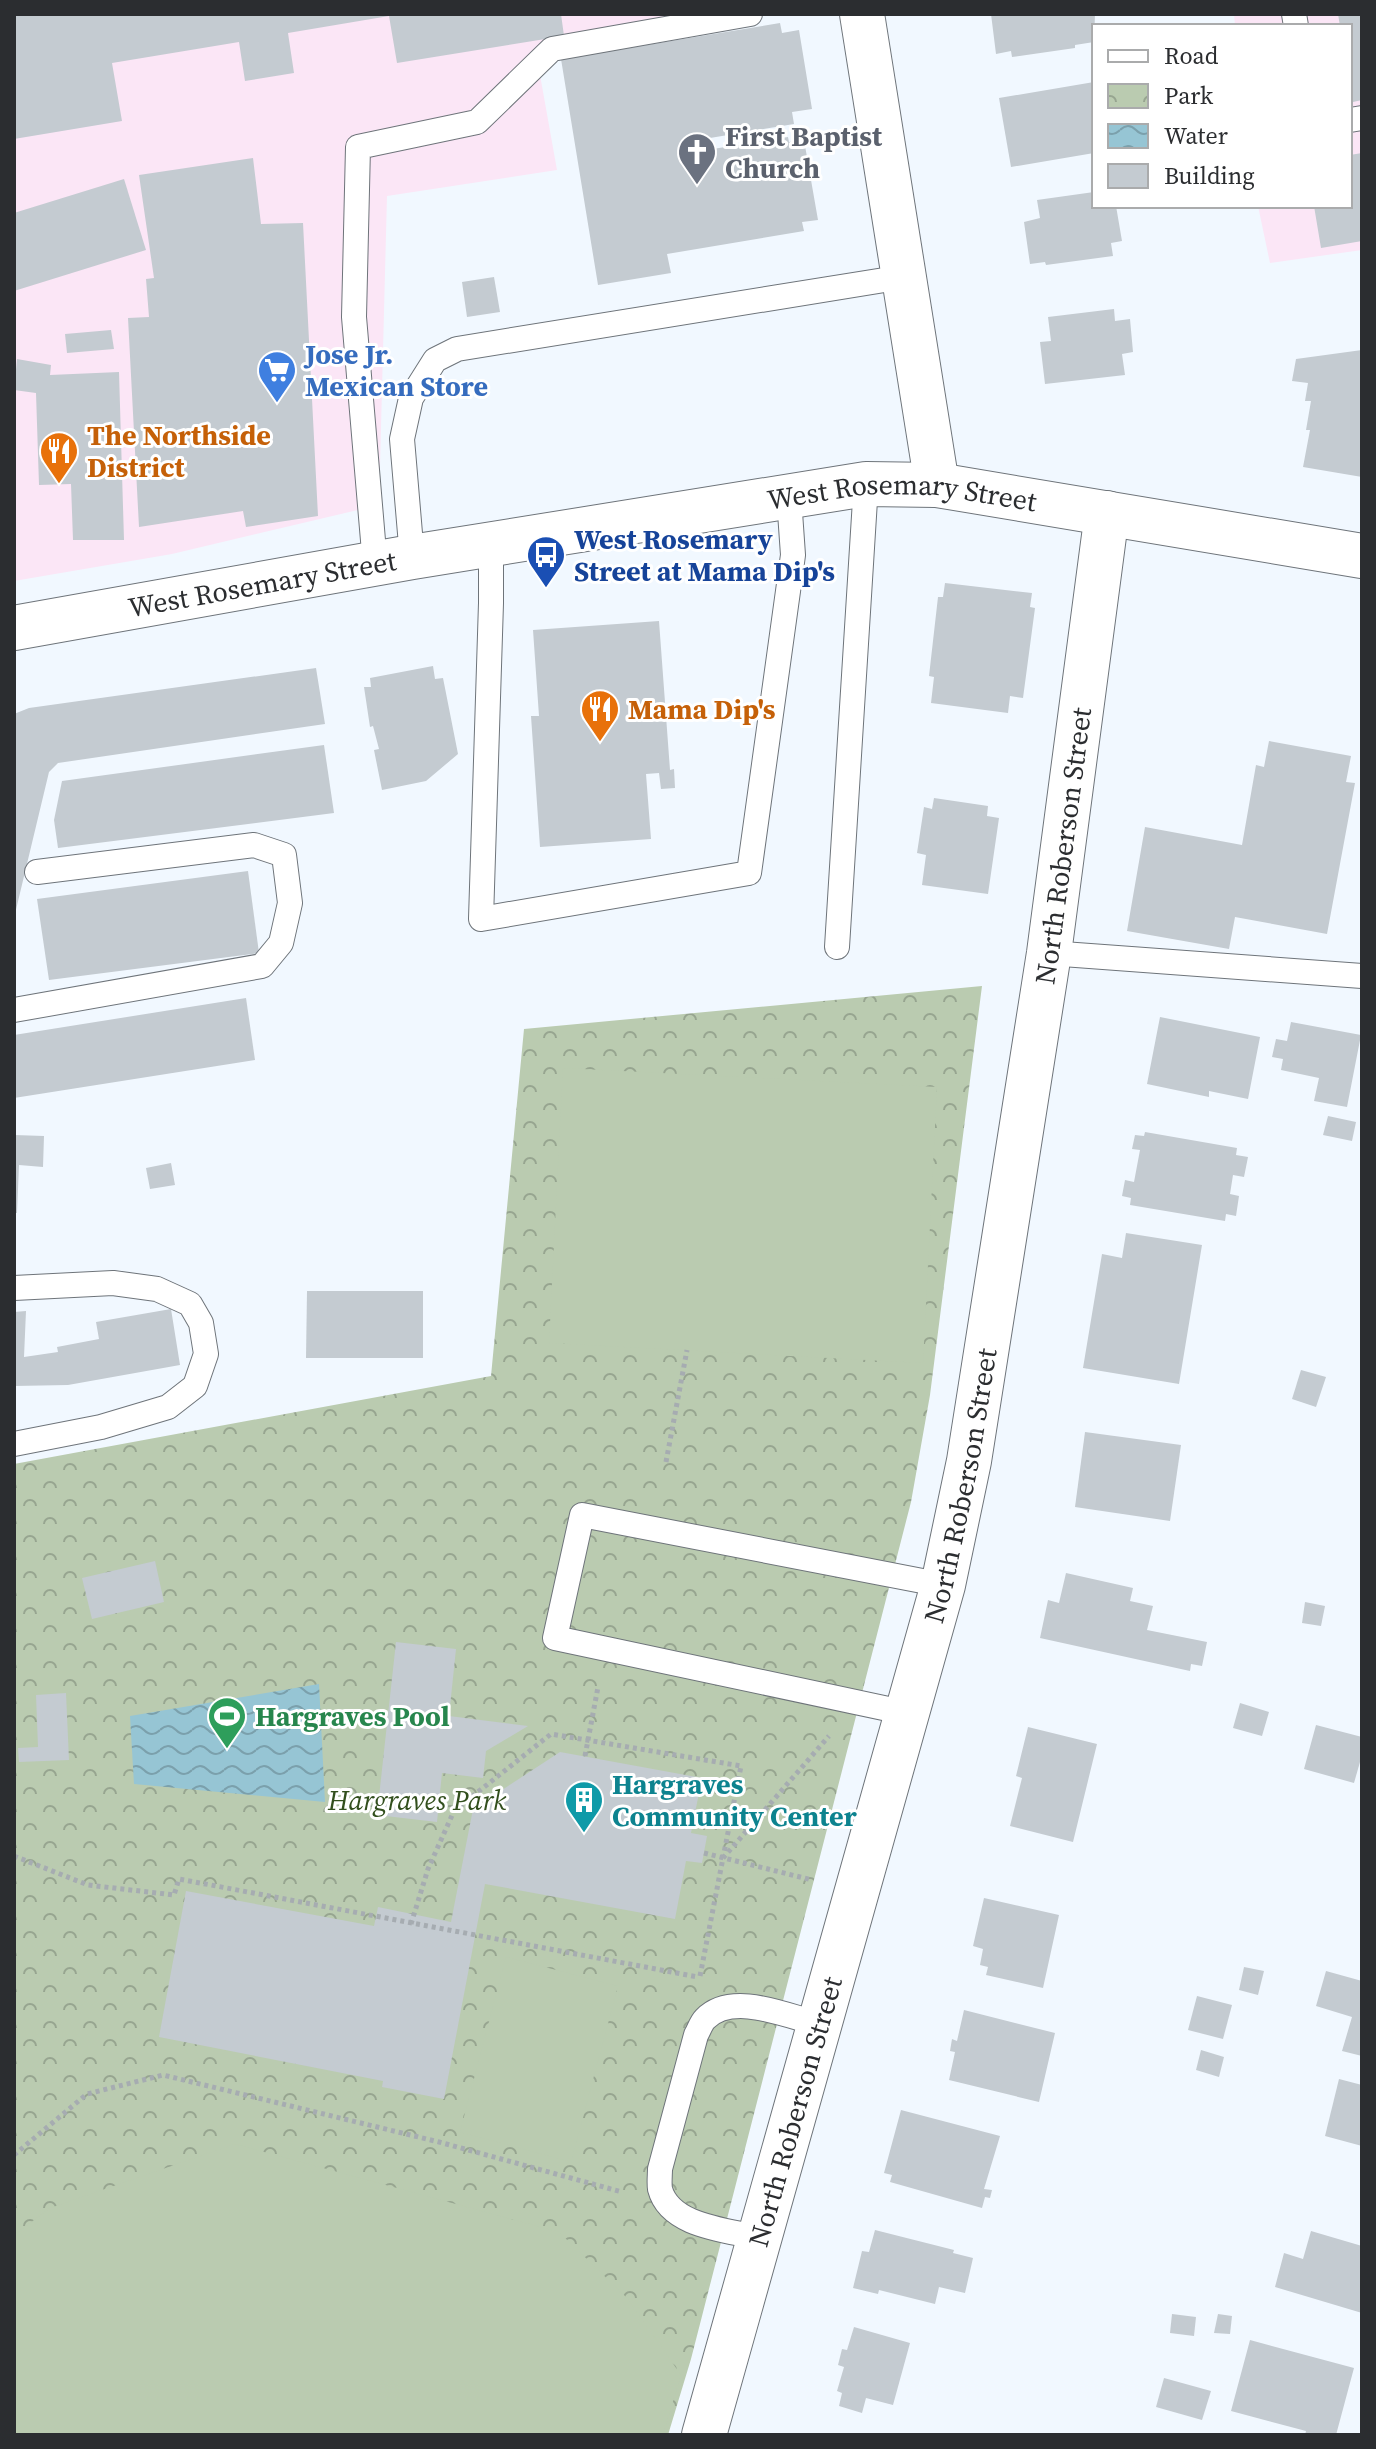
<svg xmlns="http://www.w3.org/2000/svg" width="1376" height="2449" viewBox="0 0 1376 2449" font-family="'Source Serif 4',serif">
<defs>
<pattern id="park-crowns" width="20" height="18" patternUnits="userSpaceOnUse" patternTransform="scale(2)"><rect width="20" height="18" fill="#bacbb0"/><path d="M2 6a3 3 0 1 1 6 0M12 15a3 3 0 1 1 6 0" fill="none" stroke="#97a590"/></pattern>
<pattern id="water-waves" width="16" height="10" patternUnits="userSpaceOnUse" patternTransform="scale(2)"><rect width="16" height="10" fill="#96c5d4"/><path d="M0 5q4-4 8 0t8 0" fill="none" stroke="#7ba0ac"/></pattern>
</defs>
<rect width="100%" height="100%" fill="#f1f8ff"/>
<g fill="#fbe6f6">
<path d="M14,14H713L535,47L557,170L387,196L379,505L172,554L14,581Z"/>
<path d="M1234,14H1362V250L1270,263L1258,206H1350V26H1235Z"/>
</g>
<path fill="url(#park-crowns)" d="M982,986L930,1395L911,1502L691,2359L668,2435H14V1464L491,1376L524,1029Z"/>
<g fill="#bacbb0">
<path d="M563,1068L937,1087L923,1363L549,1343Z"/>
<path d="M506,1957L618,1986L571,2162L460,2132Z"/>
<path d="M235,2144L559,2232L627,2298L681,2375L663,2435H17L14,2430V2235L50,2208Z"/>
</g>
<path fill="url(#water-waves)" d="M319,1684L325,1802L134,1784L130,1716Z"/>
<g fill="#c4cbd1">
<path d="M14,14H561L564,36L397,63L389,16L288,33L294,73L245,81L239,42L112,63L122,121L14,139Z"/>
<path d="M991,14H1095L1094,42L1075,45V48L1012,57L1011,51L996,54Z"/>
<path d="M1338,14H1362V100L1353,102L1350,82V26H1340Z"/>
<path d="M780,23L782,33L799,30L812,109L792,112L794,124L686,142L688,153L788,137L789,142L804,140L818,220L802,222L804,231L667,254L671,273L598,285L561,59Z"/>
<path d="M1094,82V153L1011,167L999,98Z"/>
<path d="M1362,153V241L1321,248L1314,206H1350V155Z"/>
<path d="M253,158L261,224L303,223L318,516L246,527L243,511L139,527L128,318L149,317L146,279L154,278L139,175Z"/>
<path d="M124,179L146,250L14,291V213Z"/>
<path d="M1094,192V206H1116L1122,241L1111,243L1113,256L1046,265L1045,262L1030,264L1024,222L1040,218L1037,200Z"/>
<path d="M494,277L500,312L467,317L462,282Z"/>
<path d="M1114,309L1115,321L1130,319L1133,352L1122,354L1125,375L1045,384L1040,342L1051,341L1048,317Z"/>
<path d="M111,330L114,349L67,353L65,334Z"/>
<path d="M1362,350V477L1303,467L1310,430H1306L1311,401H1305L1308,383L1292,381L1296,359Z"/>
<path d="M17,359L51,365L50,375L119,372L124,540H73L71,484L39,485L36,393L14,390Z"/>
<path d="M945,583L1032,593L1030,607L1035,608L1023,698L1010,696L1008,713L931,703L934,677L929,676L938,597H943Z"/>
<path d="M659,621L670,770L674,769L675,788L661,789L659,773L646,774L651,839L540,847L531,716H539L533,630Z"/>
<path d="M433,666L435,679L443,678L458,754L426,781L382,790L374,750L379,749L373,726L370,727L364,687H371L370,678Z"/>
<path d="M316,668L325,724L58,763L49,772L14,918V714L29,708Z"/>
<path d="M1269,741L1351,756L1346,782L1355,783L1327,934L1235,917L1229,949L1127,931L1145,827L1242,845L1256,765L1264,767Z"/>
<path d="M324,745L334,813L58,848L54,820L62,781Z"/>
<path d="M934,798L988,806L987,816L999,818L988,894L922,885L926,855L917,853L924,807L932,809Z"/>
<path d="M248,871L259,953L49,980L37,899Z"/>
<path d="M246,998L255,1060L14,1098V1035Z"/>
<path d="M1160,1017L1260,1037L1248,1099L1209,1091V1097L1147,1084Z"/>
<path d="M1291,1022L1361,1035L1347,1107L1314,1101L1319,1078L1281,1070L1283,1059L1272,1057L1276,1039L1287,1041Z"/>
<path d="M1328,1116L1356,1122L1352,1141L1323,1135Z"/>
<path d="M1145,1132L1237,1148L1236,1155L1248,1157L1244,1177L1233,1175L1230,1194L1239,1196L1236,1216L1226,1214L1225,1221L1130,1205L1131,1198L1122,1196L1125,1180L1134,1182L1140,1150L1132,1149L1135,1135L1144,1136Z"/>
<path d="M14,1135L44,1136L43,1167L19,1165L17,1213H14Z"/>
<path d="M171,1163L175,1185L150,1189L146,1168Z"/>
<path d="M1126,1233L1202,1245L1179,1384L1083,1368L1102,1254L1122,1258Z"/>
<path d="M307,1291H423V1358H306Z"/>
<path d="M171,1309L180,1365L68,1385L14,1386V1312L26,1311L24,1357L58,1352L57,1347L99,1339L96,1322Z"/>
<path d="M1301,1370L1326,1377L1316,1407L1292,1399Z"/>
<path d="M1085,1432L1181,1445L1170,1521L1075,1507Z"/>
<path d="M155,1561L164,1602L92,1619L82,1578Z"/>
<path d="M1066,1573L1133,1588L1130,1601L1153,1606L1147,1630L1207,1642L1202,1666L1191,1664L1190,1671L1040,1638L1048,1600L1059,1603Z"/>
<path d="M1305,1602L1325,1606L1321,1626L1302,1623Z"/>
<path d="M396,1642L456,1649L449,1716L528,1726L486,1751L483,1778L442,1773L437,1822L377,1815Z"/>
<path d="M66,1693L69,1760L19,1762L18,1748L38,1747L36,1695Z"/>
<path d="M1240,1703L1269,1712L1262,1736L1233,1728Z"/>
<path d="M1316,1725L1362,1737V1755L1354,1783L1304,1769Z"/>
<path d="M1028,1727L1097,1744L1073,1842L1010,1826L1022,1778L1016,1776Z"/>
<path d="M560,1752L702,1778L691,1833L707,1836L702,1863L686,1861L675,1919L485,1884L444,2099L382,2087L383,2081L159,2037L186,1891L374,1926L378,1907L451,1922L473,1809Z"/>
<path d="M984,1898L1059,1915L1043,1988L986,1975L988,1967L980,1965L983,1949L973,1946Z"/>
<path d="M1244,1967L1264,1971L1258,1995L1239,1990Z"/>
<path d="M1326,1971L1362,1981V2056L1342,2051L1352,2017L1316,2006Z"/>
<path d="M1197,1996L1232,2005L1223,2039L1188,2030Z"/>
<path d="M964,2010L1055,2033L1039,2102L949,2080L955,2052L950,2051L952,2039L957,2041Z"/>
<path d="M1201,2050L1224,2057L1219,2077L1196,2070Z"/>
<path d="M1339,2079L1362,2085V2146L1325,2136Z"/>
<path d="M901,2110L1000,2136L984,2189L992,2190L990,2198L985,2197L982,2208L890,2182L892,2175L884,2173Z"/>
<path d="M875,2230L954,2250L953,2253L973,2258L965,2293L939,2287L935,2304L879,2290L878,2294L853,2288L862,2251L869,2252Z"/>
<path d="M1311,2231L1362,2246V2313L1275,2287L1284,2253L1303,2259Z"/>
<path d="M1172,2314L1196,2317L1194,2336L1170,2333Z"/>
<path d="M1218,2314L1232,2316L1230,2334L1214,2333Z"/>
<path d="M854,2327L910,2343L893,2405L866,2398L862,2413L839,2406L842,2393L837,2391L844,2367L838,2365L842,2349L847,2350Z"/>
<path d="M1250,2340L1354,2368L1336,2435H1305L1306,2431L1231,2411Z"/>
<path d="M1164,2378L1211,2391L1202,2420L1156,2407Z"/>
</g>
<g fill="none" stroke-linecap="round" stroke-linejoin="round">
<g stroke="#6e747a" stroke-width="26">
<g id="lane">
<path d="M1294,14L1296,26"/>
<path d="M1350,120L1362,118"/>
<path d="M491,546V603L481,919L749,873L793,555L789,498"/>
<path d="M412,557L402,439L411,398L435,360L457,349L903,277"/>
<path d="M375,564L354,317L358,147L477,122L552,49L750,14"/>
<path d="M837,947L866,484"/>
<path d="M1049,953L1362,976"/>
<path d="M14,1010L262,966L281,943L290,903L284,855L254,845L37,872"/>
<path d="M14,1288L113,1283L157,1289L190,1304L201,1323L206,1354L195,1386L168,1407L101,1427L14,1444"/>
<path d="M907,1713L555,1638L582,1515L943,1585"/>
<path d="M760,2238C728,2230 670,2227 660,2189C659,2183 660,2175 660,2169L696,2035C699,2030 701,2023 705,2019C732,1991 787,2016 819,2024"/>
</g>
</g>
<g stroke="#6e747a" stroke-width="46">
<g id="street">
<path d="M862,14L937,485"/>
<path id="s1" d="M704,2435L943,1585L969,1461L1049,953L1107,513"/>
</g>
</g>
<g stroke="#6e747a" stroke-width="46">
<g id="secondary">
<path id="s2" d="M14,628L412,557L866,484L937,485L1362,556"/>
</g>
</g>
<g stroke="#a6acb1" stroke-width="5" stroke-dasharray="4 4" stroke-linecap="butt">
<path d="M666,1462L687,1350"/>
<path d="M585,1756L598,1687"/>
<path d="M704,1853L812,1880"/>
<path d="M14,1856L88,1885L174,1895L179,1879L698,1977"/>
<path d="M411,1924L428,1869L454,1811L551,1734L741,1766L723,1858"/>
<path d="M700,1976L723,1858L829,1736"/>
<path d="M14,2155L87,2094L163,2075L439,2142L622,2192"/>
</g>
<use href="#lane" stroke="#fff" stroke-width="24"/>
<use href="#street" stroke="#fff" stroke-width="44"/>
<use href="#secondary" stroke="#fff" stroke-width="44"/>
</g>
<defs>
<g id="church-pin" transform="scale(2)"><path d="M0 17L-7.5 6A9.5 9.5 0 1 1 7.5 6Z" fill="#6b7280" stroke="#fff"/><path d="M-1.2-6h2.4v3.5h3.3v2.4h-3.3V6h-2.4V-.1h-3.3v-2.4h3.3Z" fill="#fff"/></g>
<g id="supermarket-pin" transform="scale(2)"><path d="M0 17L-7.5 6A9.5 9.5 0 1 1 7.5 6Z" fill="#3f7fe0" stroke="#fff"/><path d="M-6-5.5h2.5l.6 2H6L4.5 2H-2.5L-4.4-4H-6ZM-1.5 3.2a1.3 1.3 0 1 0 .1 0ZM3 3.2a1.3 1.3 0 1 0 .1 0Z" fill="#fff"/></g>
<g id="restaurant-pin" transform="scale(2)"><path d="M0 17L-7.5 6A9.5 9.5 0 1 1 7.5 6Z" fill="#e8710a" stroke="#fff"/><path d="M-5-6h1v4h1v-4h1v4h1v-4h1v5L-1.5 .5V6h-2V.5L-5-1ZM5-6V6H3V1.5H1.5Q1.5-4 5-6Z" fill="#fff"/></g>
<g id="bus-pin" transform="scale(2)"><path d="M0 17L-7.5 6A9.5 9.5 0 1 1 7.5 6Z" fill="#1a4fb4" stroke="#fff"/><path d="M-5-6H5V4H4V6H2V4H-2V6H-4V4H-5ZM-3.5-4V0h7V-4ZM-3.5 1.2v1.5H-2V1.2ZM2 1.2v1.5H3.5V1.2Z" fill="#fff"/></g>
<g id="stadium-pin" transform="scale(2)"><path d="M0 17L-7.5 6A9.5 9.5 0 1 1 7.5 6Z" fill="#2e9e5b" stroke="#fff"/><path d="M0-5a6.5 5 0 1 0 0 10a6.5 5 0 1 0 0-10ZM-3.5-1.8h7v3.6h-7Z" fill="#fff"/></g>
<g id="building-pin" transform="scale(2)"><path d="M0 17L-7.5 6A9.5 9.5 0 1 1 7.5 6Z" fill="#0f9aa8" stroke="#fff"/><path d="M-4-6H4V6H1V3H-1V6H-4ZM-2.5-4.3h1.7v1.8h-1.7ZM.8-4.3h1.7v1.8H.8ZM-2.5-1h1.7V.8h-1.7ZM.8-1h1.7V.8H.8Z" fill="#fff"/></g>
</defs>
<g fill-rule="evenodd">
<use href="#church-pin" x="697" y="152"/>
<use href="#supermarket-pin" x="277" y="370"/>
<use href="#restaurant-pin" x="59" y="451"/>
<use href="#bus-pin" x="546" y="555"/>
<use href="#restaurant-pin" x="600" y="709"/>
<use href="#stadium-pin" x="227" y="1716"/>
<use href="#building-pin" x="584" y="1800"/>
</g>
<g text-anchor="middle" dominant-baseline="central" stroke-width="6" stroke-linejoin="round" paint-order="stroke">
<g font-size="28" font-weight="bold" fill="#5b616d" stroke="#fff" text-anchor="start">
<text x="725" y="136">First Baptist<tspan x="725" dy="32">Church</tspan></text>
</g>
<g font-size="28" font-weight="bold" fill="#366cbe" stroke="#fff" text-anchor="start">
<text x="305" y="354">Jose Jr.<tspan x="305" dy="32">Mexican Store</tspan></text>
</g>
<g font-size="28" font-weight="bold" fill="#c56008" stroke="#fff" text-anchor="start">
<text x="87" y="435">The Northside<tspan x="87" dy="32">District</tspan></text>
<text x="628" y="709">Mama Dip's</text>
</g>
<g font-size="28" fill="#2b2d30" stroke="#fff">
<text stroke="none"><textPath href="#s2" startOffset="900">West Rosemary Street</textPath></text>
<text stroke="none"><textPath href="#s2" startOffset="252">West Rosemary Street</textPath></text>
<text stroke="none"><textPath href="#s1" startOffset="1632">North Roberson Street</textPath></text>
<text stroke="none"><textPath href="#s1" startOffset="984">North Roberson Street</textPath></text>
<text stroke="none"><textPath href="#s1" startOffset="336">North Roberson Street</textPath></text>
</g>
<g font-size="28" font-weight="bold" fill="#164399" stroke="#fff" text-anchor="start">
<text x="574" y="539">West Rosemary<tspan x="574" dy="32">Street at Mama Dip's</tspan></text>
</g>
<g font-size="28" font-weight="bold" fill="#27864d" stroke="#fff" text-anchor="start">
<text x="255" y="1716">Hargraves Pool</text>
</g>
<g font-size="28" font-weight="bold" fill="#0d838f" stroke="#fff" text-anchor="start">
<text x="612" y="1784">Hargraves<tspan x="612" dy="32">Community Center</tspan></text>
</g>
<g font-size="28" font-style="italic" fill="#324f1d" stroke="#fff">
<text x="417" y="1800">Hargraves Park</text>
</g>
</g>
<rect width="1376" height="2449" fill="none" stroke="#2b2d30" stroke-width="32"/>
<rect x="1092" y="24" width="260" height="184" fill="#ffffff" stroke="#aaabac" stroke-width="2"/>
<rect x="1108" y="50" width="40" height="12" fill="#ffffff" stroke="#aaabac" stroke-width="2"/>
<text x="1164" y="64" font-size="24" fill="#2b2d30">Road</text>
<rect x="1108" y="84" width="40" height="24" fill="url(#park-crowns)" stroke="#aaabac" stroke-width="2"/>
<text x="1164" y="104" font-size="24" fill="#2b2d30">Park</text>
<rect x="1108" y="124" width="40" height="24" fill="url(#water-waves)" stroke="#aaabac" stroke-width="2"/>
<text x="1164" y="144" font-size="24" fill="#2b2d30">Water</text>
<rect x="1108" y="164" width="40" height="24" fill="#c4cbd1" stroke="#aaabac" stroke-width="2"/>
<text x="1164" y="184" font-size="24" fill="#2b2d30">Building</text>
</svg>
